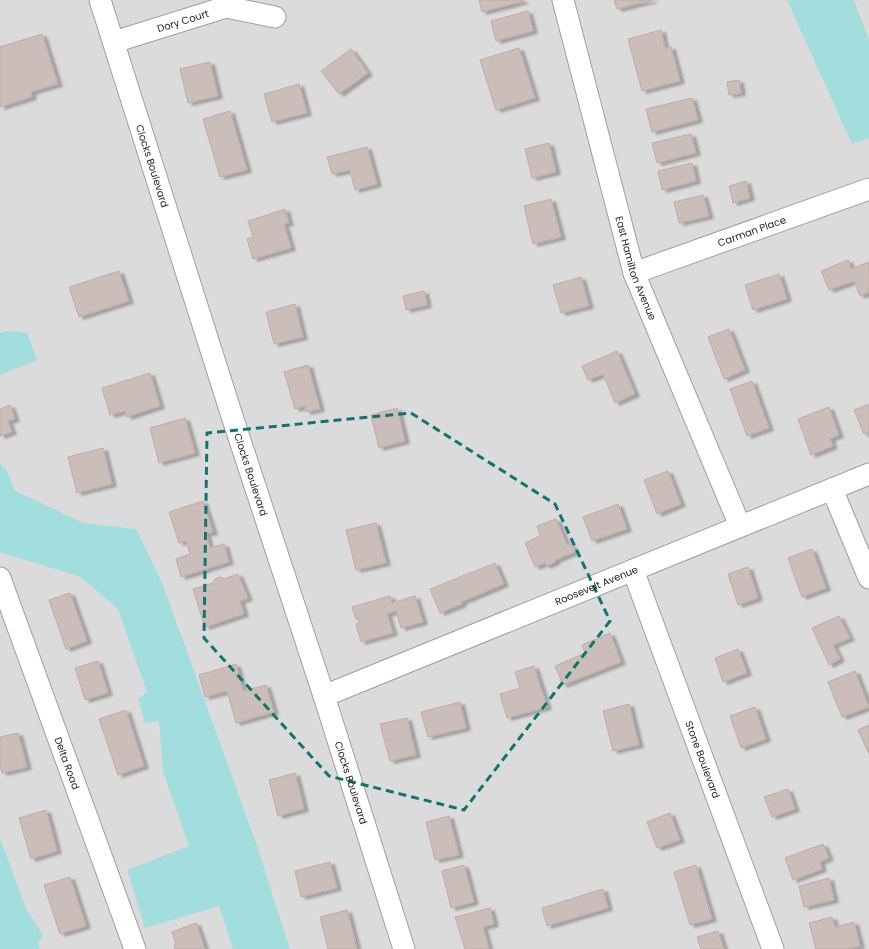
<svg xmlns="http://www.w3.org/2000/svg" width="869" height="949" viewBox="0 0 869 949" font-family="Poppins,sans-serif">
<defs>
<filter id="shadow"><feDropShadow dx="4.5" dy="2.5" stdDeviation="1" flood-color="#0004"/></filter>
</defs>
<rect width="100%" height="100%" fill="#efe9e4"/>
<path fill="#dcdbdb" d="M0,0H869V949H40L38,943L43,935L27,910L0,838Z"/>
<g fill="#a2dede">
<path d="M787,0H854L869,40V138L852,144Z"/>
<path d="M13,331L27,333L37,360L0,375V333Z"/>
<path d="M0,463L7,471L14,490L83,523L136,529L163,585L256,843L290,949H233L219,906L145,928L127,870L189,846L163,772L159,721L145,723L138,699L147,692L118,609L81,577L0,552Z"/>
<path d="M0,838L27,910L43,935L38,943L40,949H0Z"/>
</g>
<g fill="#cbbdba" stroke="#c1aba5" filter="url(#shadow)">
<path d="M479,0H523L524,1L482,12Z"/>
<path d="M614,0H653L617,9Z"/>
<path d="M528,11L533,31L496,41L491,21Z"/>
<path d="M661,30L665,48L671,47L680,81L642,91L628,39Z"/>
<path d="M42,34L58,84L31,92L32,97L0,107V47Z"/>
<path d="M519,48L535,98L496,110L480,60Z"/>
<path d="M351,49L368,73L339,94L321,71Z"/>
<path d="M210,62L218,96L188,103L180,69Z"/>
<path d="M739,80L741,93L729,95L727,82Z"/>
<path d="M299,84L307,113L272,122L264,94Z"/>
<path d="M692,98L698,120L652,132L646,109Z"/>
<path d="M230,111L247,170L220,177L203,119Z"/>
<path d="M691,134L696,153L657,163L652,143Z"/>
<path d="M549,143L556,172L532,178L525,149Z"/>
<path d="M367,147L377,184L355,190L350,170L332,174L327,157Z"/>
<path d="M692,163L696,181L662,190L658,171Z"/>
<path d="M746,181L750,198L733,203L729,186Z"/>
<path d="M703,195L709,216L679,223L674,202Z"/>
<path d="M551,199L561,237L533,244L524,206Z"/>
<path d="M285,209L289,223L284,224L291,248L253,259L247,239L253,237L248,221Z"/>
<path d="M848,260L851,269L869,262V292L860,296L854,281L829,290L821,271Z"/>
<path d="M119,271L129,301L79,317L69,287Z"/>
<path d="M779,274L787,299L753,310L745,285Z"/>
<path d="M581,277L589,306L561,313L553,285Z"/>
<path d="M424,291L427,305L406,310L403,296Z"/>
<path d="M295,304L303,337L274,344L266,312Z"/>
<path d="M729,329L745,370L724,379L708,337Z"/>
<path d="M617,351L635,394L615,403L603,374L588,380L582,366Z"/>
<path d="M308,365L320,409L306,412L305,406L295,409L284,372Z"/>
<path d="M150,373L160,406L127,417L125,411L110,415L102,388Z"/>
<path d="M752,381L769,428L747,436L730,389Z"/>
<path d="M869,404V432L864,434L854,410Z"/>
<path d="M10,405L15,419L8,421L12,432L0,436V409Z"/>
<path d="M829,407L839,435L830,439L833,446L811,455L798,419Z"/>
<path d="M397,408L405,441L379,448L371,415Z"/>
<path d="M185,418L195,453L159,463L150,428Z"/>
<path d="M103,448L112,484L77,493L68,457Z"/>
<path d="M668,471L681,504L657,514L644,480Z"/>
<path d="M203,501L213,532L206,534L210,548L224,544L229,562L181,577L176,559L190,554L186,541L179,543L169,512Z"/>
<path d="M618,504L627,529L592,541L583,517Z"/>
<path d="M556,519L567,545L571,544L575,552L555,560V562L546,566L545,563L535,567L525,543L540,536L537,526Z"/>
<path d="M376,523L386,563L356,570L346,530Z"/>
<path d="M812,549L826,588L802,597L788,558Z"/>
<path d="M495,563L504,584L461,602L462,604L440,613L430,589Z"/>
<path d="M748,567L758,598L738,605L728,574Z"/>
<path d="M238,574L248,598L240,601L244,614L205,627L193,589L213,583L215,579L220,577L224,579Z"/>
<path d="M70,593L87,641L66,649L49,600Z"/>
<path d="M390,596L392,603L415,596L423,622L401,628L396,611L387,614L393,633L361,642L356,624L360,623L358,619H356L352,607Z"/>
<path d="M839,616L850,638L833,645L840,659L829,665L812,628Z"/>
<path d="M610,633L621,662L563,685L555,666L585,653L582,645Z"/>
<path d="M738,649L747,673L723,682L715,658Z"/>
<path d="M98,661L108,693L85,700L75,668Z"/>
<path d="M236,664L243,691L266,685L274,712L236,723L227,691L205,697L199,675Z"/>
<path d="M534,666L547,707L507,718L500,694L520,688L515,672Z"/>
<path d="M855,671L869,707L842,717L828,682Z"/>
<path d="M460,702L466,728L428,737L421,712Z"/>
<path d="M629,704L639,745L613,751L603,711Z"/>
<path d="M755,707L766,739L741,748L730,716Z"/>
<path d="M126,710L144,766L118,775L99,719Z"/>
<path d="M407,718L416,755L390,761L380,724Z"/>
<path d="M869,725V754L858,730Z"/>
<path d="M18,733L27,767L2,773L0,765V737Z"/>
<path d="M295,773L304,809L278,816L269,780Z"/>
<path d="M788,789L795,809L772,817L764,797Z"/>
<path d="M46,810L57,851L31,859L19,818Z"/>
<path d="M670,813L680,840L657,848L647,822Z"/>
<path d="M449,816L459,855L435,860L426,822Z"/>
<path d="M823,844L829,858L820,862L822,869L793,880L785,858Z"/>
<path d="M330,862L337,888L301,897L295,871Z"/>
<path d="M464,865L474,902L451,908L442,871Z"/>
<path d="M696,865L712,919L690,925L674,872Z"/>
<path d="M70,877L86,926L60,934L44,885Z"/>
<path d="M829,878L834,900L804,907L799,886Z"/>
<path d="M603,889L608,908L547,926L542,908Z"/>
<path d="M490,908L494,924L483,927L489,949H465L455,917Z"/>
<path d="M347,910L357,949H328L320,917Z"/>
<path d="M832,917L835,927L854,922L860,946L848,949H816L809,923Z"/>
<path d="M196,923L205,949H175L174,945H176L172,932Z"/>
<path d="M718,931L724,949H701L697,937Z"/>
</g>
<g fill="none" stroke-linecap="round" stroke-linejoin="round">
<g stroke="#9f9f9f" stroke-width="23">
<g id="minor">
<path id="s1" d="M100,0L231,413L324,696L404,949"/>
<path id="s2" d="M563,0L634,273L740,526"/>
<path id="s3" d="M114,42L226,7L275,17"/>
<path id="s4" d="M634,273L869,189"/>
<path d="M832,489L869,578"/>
<path id="s5" d="M633,570L773,949"/>
<path id="s6" d="M0,578L135,949"/>
<path id="s7" d="M324,696L869,474"/>
</g>
</g>
<use href="#minor" stroke="#fff" stroke-width="21"/>
</g>
<path fill="none" stroke="#0f766e" stroke-width="3" stroke-dasharray="8 5" stroke-linejoin="round" d="M411,413L555,504L610,621L464,810L329,776L204,638L207,433Z"/>
<g text-anchor="middle" dominant-baseline="central" stroke-width="3.5" stroke-linejoin="round" paint-order="stroke">
<g font-size="10" fill="#1e1e1e" stroke="#fff">
<text stroke="none"><textPath href="#s3" startOffset="72">Dory Court</textPath></text>
<text stroke="none"><textPath href="#s1" startOffset="174">Clocks Boulevard</textPath></text>
<text stroke="none"><textPath href="#s4" startOffset="125">Carman Place</textPath></text>
<text stroke="none"><textPath href="#s2" startOffset="278">East Hamilton Avenue</textPath></text>
<text stroke="none"><textPath href="#s1" startOffset="498">Clocks Boulevard</textPath></text>
<text stroke="none"><textPath href="#s7" startOffset="294">Roosevelt Avenue</textPath></text>
<text stroke="none"><textPath href="#s5" startOffset="202">Stone Boulevard</textPath></text>
<text stroke="none"><textPath href="#s6" startOffset="197">Delta Road</textPath></text>
<text stroke="none"><textPath href="#s1" startOffset="822">Clocks Boulevard</textPath></text>
</g>
</g>
</svg>
